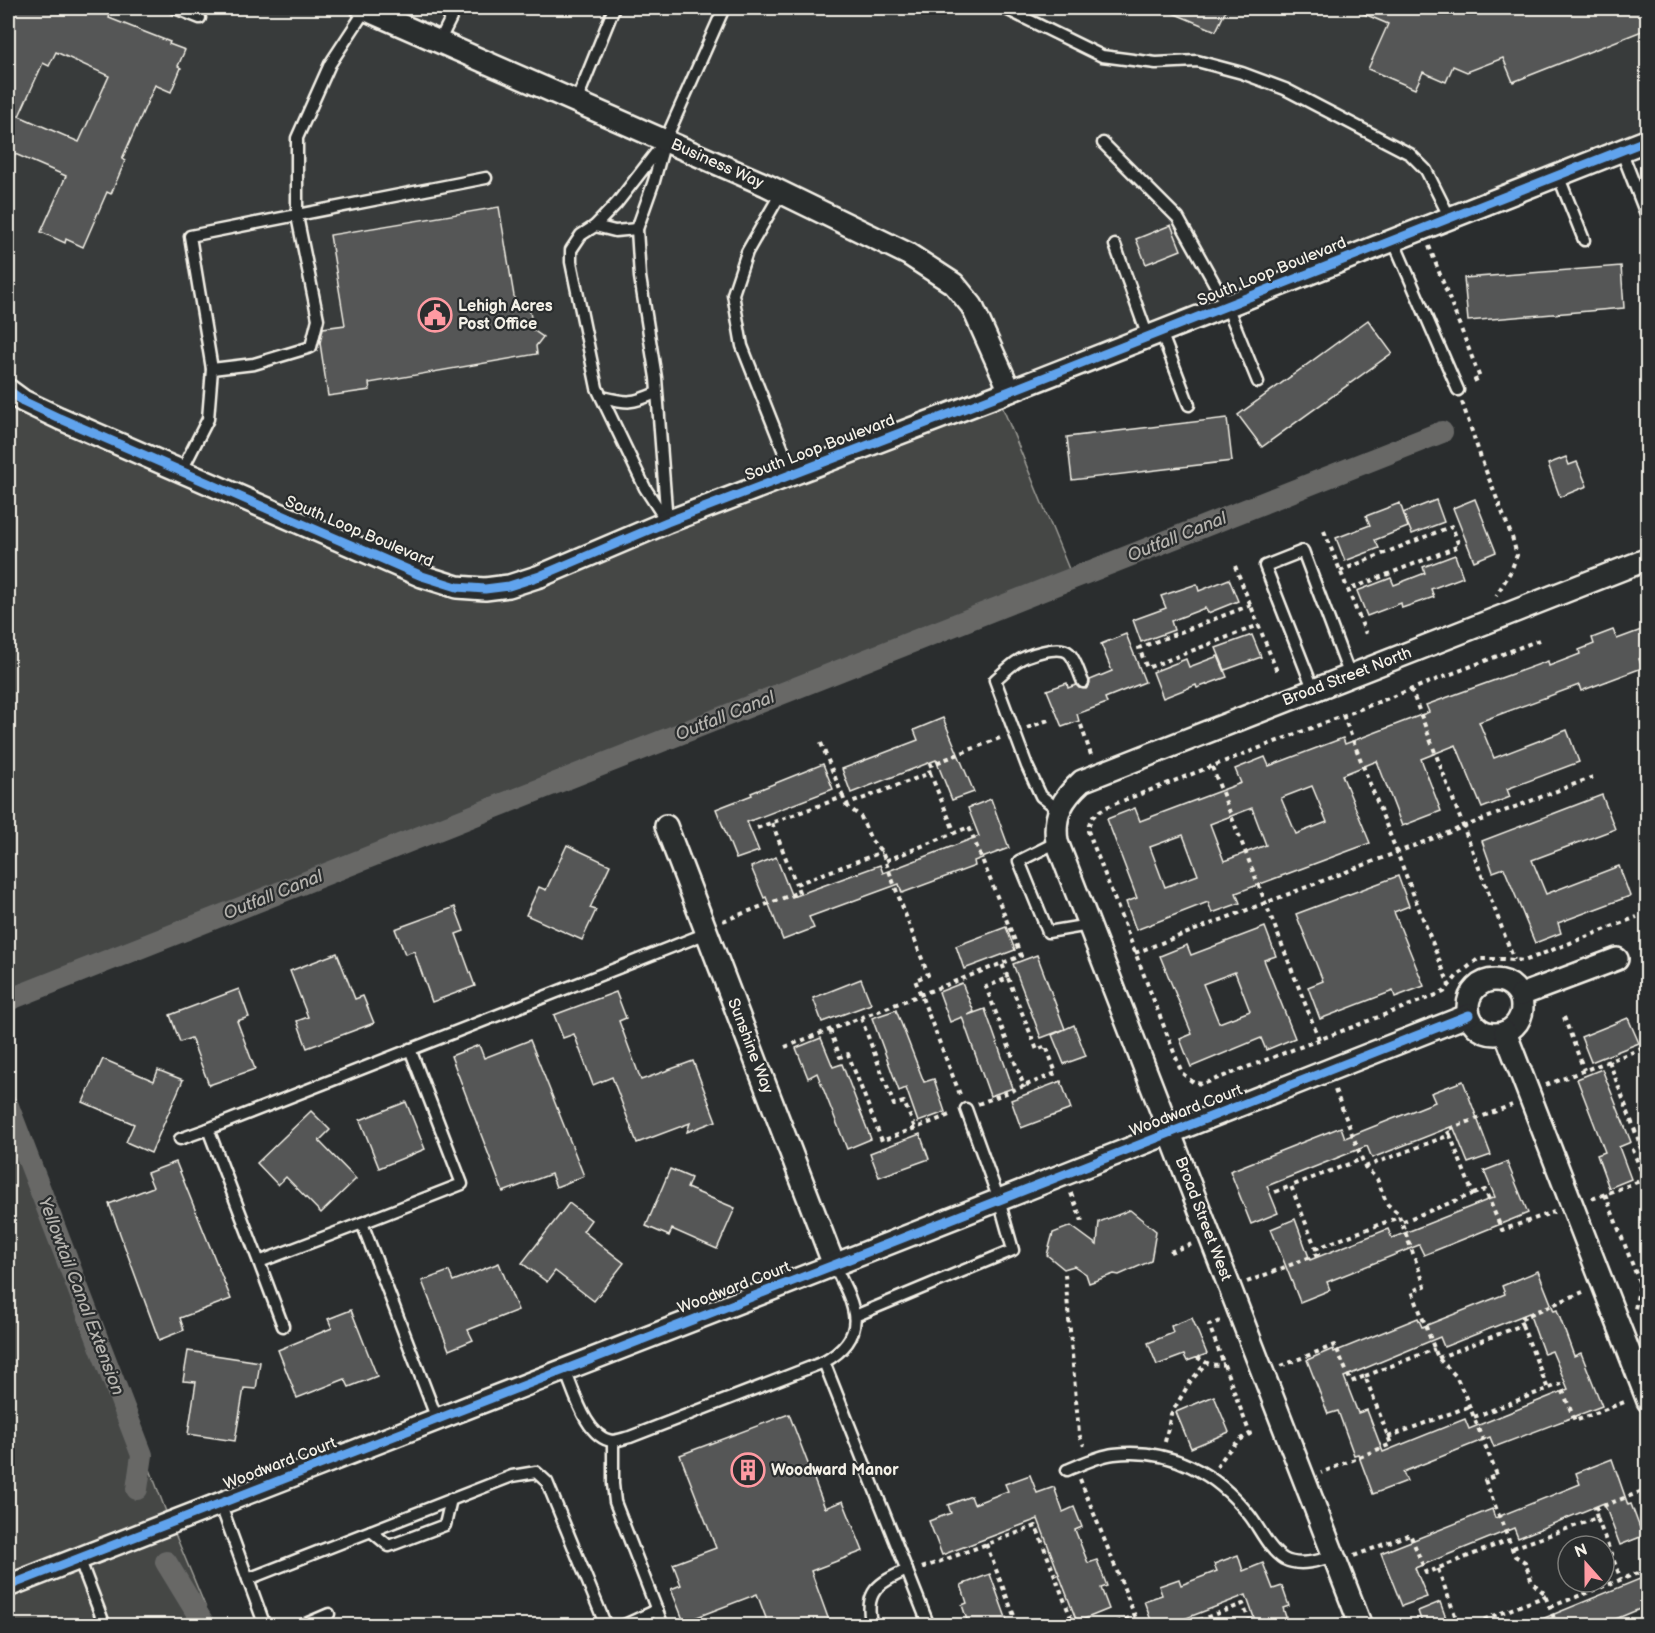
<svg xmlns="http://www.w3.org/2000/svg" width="1655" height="1633" viewBox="0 0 1655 1633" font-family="'Balsamiq Sans',sans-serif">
<rect width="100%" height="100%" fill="#2a2d2e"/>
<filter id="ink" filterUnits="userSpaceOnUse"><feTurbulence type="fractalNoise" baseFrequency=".0167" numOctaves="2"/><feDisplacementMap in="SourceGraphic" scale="12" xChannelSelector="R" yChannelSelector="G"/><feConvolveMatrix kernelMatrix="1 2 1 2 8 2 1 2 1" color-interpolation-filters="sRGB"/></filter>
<g filter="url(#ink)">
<path fill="#373a3a" d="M8,8H1647V140L540,576L457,587L8,390Z"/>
<g fill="#444645" stroke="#9c9c96" stroke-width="1.5">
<path d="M8,402L56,428L419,586L455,597L486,599L542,587L671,532L1002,406L1071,574L8,990Z"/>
<path d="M8,1092L168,1517L213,1625H8Z"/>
</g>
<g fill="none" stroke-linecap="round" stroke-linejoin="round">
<g stroke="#676866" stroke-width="22">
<path d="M8,1000L1442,432"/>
<path d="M8,1106L142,1455L137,1489"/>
<path d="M166,1562L205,1626"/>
</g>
</g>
<g fill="#555756" stroke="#f4f1e8" stroke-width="1.5" fill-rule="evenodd">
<path d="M14,8H95L110,14L109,18L170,42L169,44L185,50L178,66L181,68L171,92L155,85L122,159L125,161L111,194L107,192L83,247L66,239L65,243L41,232L66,176L8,151V23ZM56,52L109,76L79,142L19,116L43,63L49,66Z"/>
<path d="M1161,8H1227L1216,31Z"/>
<path d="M1350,8H1647V29L1513,82L1503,58L1467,72L1453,66L1446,82L1423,72L1415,89L1368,69L1388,24Z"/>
<path d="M499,207L516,308L529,306L533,330L543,337L536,346L537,354L369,383L370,390L328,396L320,343L323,328L345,325L330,235Z"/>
<path d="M1171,225L1181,250L1146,264L1136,239Z"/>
<path d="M1621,266L1624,308L1468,321L1464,278Z"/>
<path d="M1368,320L1392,353L1262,447L1238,415Z"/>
<path d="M1227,418L1232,461L1072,480L1067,437Z"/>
<path d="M1566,457L1569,465L1577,462L1587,486L1560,497L1548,464Z"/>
<path d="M1475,499L1496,552L1474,561L1453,508Z"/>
<path d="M1436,500L1444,522L1412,534L1403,513Z"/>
<path d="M1400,503L1408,527L1375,540L1379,548L1345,561L1336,538L1370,525L1366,516Z"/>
<path d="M1455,555L1463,577L1431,589L1434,597L1402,608L1401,603L1367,616L1357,591L1391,578L1394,585L1425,573L1423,567Z"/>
<path d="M1229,579L1238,601L1208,613L1205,608L1171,621L1174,630L1141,642L1133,620L1166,608L1161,596L1197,584L1199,591Z"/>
<path d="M1644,629L1647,639V655L1639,659L1642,668L1581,691L1579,685L1479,722L1494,758L1567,730L1579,762L1507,789L1510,797L1482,808L1456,745L1421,759L1441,811L1402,826L1377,761L1342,775L1370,843L1236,893L1240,903L1212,913L1208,902L1136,930L1126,902L1137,898L1107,819L1135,808L1140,821L1241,783L1235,769L1265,757L1269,766L1343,738L1345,744L1429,712L1426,705L1548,661L1549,666L1580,654L1579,650L1594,644L1592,638L1613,630L1617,639ZM1312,786L1327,822L1296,834L1281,798ZM1252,808L1266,845L1224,861L1210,824ZM1183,835L1198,875L1165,887L1150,847Z"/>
<path d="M1126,634L1145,682L1105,698L1107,703L1077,714L1079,721L1062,727L1047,690L1067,683L1068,688L1076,685L1079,688L1086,689L1089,686L1090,680L1112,671L1101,644Z"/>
<path d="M1252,635L1261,657L1225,670L1216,648Z"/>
<path d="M1218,656L1227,677L1197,688L1196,685L1163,698L1153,672L1186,659L1189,667Z"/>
<path d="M943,718L974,792L952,800L936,760L851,793L842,769L918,740L914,730Z"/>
<path d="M823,764L833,789L747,822L759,851L736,859L716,809L752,795L751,793Z"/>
<path d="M1602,795L1615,829L1532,860L1546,894L1619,866L1630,896L1558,923L1561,933L1535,943L1504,868L1493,872L1482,841Z"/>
<path d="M991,799L1009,848L974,861L975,866L902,893L899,884L809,917L814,928L783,940L766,897L764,898L751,867L776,857L792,897L880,865L883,873L979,836L968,808Z"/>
<path d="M567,845L610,865L590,908L596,910L582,940L526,915L539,887L546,890Z"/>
<path d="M1398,876L1409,906L1394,912L1424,986L1395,997L1393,991L1320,1019L1308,987L1323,981L1296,914Z"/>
<path d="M455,907L464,931L456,934L475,986L432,1002L414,951L405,954L395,929Z"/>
<path d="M1006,927L1015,950L964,969L956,946Z"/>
<path d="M1265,927L1276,956L1264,960L1295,1038L1266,1050L1261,1038L1191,1067L1180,1039L1192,1034L1160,956L1187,945L1191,955ZM1235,972L1250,1011L1219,1023L1203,984Z"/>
<path d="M337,953L355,999L363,996L374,1023L307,1048L297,1021L308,1017L290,971Z"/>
<path d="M1037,955L1065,1029L1041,1038L1013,964Z"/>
<path d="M861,979L871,1004L822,1022L813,998Z"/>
<path d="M962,983L974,1012L968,1015L985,1009L1013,1088L990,1096L962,1017L950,1022L939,992Z"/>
<path d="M239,989L249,1017L237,1021L255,1069L209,1085L191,1038L180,1042L170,1015Z"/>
<path d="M616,992L626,1018L619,1021L641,1080L693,1061L716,1121L687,1132L690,1123L637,1143L612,1077L593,1085L574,1034L563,1038L554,1015Z"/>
<path d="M896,1010L924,1082L934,1079L945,1112L918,1122L906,1088L899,1091L872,1018Z"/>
<path d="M1628,1018L1639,1043L1591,1062L1581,1037Z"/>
<path d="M1074,1025L1086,1056L1064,1064L1052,1035Z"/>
<path d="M821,1038L833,1067L842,1064L871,1139L847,1149L817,1073L808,1078L796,1048Z"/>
<path d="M530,1040L584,1176L556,1187L551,1174L503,1192L451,1056L479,1045L484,1058Z"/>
<path d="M103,1059L154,1081L158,1070L183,1080L151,1153L126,1142L134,1124L83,1102Z"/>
<path d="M1602,1069L1631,1142L1619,1147L1631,1179L1609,1188L1597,1155L1605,1152L1577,1079Z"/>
<path d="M1061,1081L1071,1109L1021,1128L1011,1100Z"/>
<path d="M1463,1081L1491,1155L1468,1163L1453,1126L1372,1158L1367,1146L1267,1186L1278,1213L1251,1224L1230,1171L1341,1127L1345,1138L1435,1102L1431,1093Z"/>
<path d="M406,1102L425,1149L379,1168L360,1120Z"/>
<path d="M311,1111L330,1130L319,1141L356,1179L321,1213L286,1177L278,1185L257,1163Z"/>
<path d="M920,1134L929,1159L879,1177L870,1153Z"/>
<path d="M176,1162L231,1299L180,1318L184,1330L159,1340L109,1204L153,1187L147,1173Z"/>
<path d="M1507,1162L1528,1213L1424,1255L1419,1245L1327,1282L1330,1290L1300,1302L1271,1229L1295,1219L1310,1260L1388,1229L1392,1238L1495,1197L1484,1171Z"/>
<path d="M670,1169L691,1178L687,1188L735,1208L717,1249L672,1229L669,1236L646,1226Z"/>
<path d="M569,1203L591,1220L583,1231L624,1263L594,1301L555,1271L547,1282L522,1263Z"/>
<path d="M1130,1210L1156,1231L1151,1261L1119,1275L1114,1274L1089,1283L1086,1274L1074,1266L1064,1269L1047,1255L1053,1233L1071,1226L1097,1245L1099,1222Z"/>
<path d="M499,1263L518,1310L468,1330L473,1340L449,1350L422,1281L449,1271L453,1281Z"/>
<path d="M1538,1271L1554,1311L1557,1310L1574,1356L1581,1353L1602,1406L1494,1447L1490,1437L1403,1472L1407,1481L1373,1494L1358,1454L1354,1455L1338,1411L1328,1414L1307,1360L1333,1349L1334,1352L1418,1318L1422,1327L1505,1294L1502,1286ZM1529,1313L1544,1354L1552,1351L1568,1389L1469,1429L1465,1419L1383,1452L1367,1410L1358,1413L1344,1377L1440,1337L1444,1347Z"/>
<path d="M351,1310L377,1376L349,1387L345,1379L297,1398L278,1350L332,1328L328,1319Z"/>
<path d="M1192,1318L1207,1354L1187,1361L1184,1355L1157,1365L1148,1343L1173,1333L1171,1326Z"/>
<path d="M188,1351L260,1362L256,1389L244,1388L235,1441L188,1434L196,1382L183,1381Z"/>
<path d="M1214,1396L1229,1432L1191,1448L1176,1412Z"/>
<path d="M789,1414L825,1508L843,1501L863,1551L811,1571L831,1626H769L757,1594L684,1622L671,1589L681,1585L673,1564L716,1548L680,1455Z"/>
<path d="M1612,1459L1628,1505L1631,1504L1643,1536L1620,1545L1604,1503L1518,1538L1514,1528L1415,1568L1427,1597L1402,1606L1381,1553L1492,1509L1495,1518L1580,1484L1576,1473Z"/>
<path d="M1030,1475L1037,1493L1054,1487L1063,1512L1074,1507L1082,1527L1075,1530L1088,1563L1097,1560L1107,1586L1101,1588L1109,1609L1077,1622L1038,1519L942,1555L929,1521L951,1513L948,1505L971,1496L974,1504L1008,1491L1005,1484Z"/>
<path d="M1238,1555L1243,1571L1263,1563L1273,1589L1282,1586L1289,1606L1283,1608L1289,1626H1257L1246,1595L1166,1626H1153L1144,1601L1162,1595L1159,1586L1179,1579L1181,1585L1217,1571L1214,1564Z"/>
<path d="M990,1574L1009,1626H969L962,1605L967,1603L961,1585Z"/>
<path d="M1647,1576V1606L1599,1626H1525Z"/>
<path d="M1440,1602L1449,1626H1423L1418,1611Z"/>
</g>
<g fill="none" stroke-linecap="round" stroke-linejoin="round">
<g stroke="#f4f1e8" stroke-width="15">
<g id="lane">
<path d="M175,8L200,18"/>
<path d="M1004,8L1102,56L1156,63L1197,61L1242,73L1285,89L1410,154L1426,170L1450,218"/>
<path d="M439,42L456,8"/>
<path d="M576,102L614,8"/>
<path d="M665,141L654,181L637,229L640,277L656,378L667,522L645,488L597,388L571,262V250L581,235L595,226L617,203Z"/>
<path d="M665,141L724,8"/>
<path d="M1103,143L1178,218L1227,306L1258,382"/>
<path d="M1621,150L1646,214"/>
<path d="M1558,175L1584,240"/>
<path d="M781,193L747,252L733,294L742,346L793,475"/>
<path d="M595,226L615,231L637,229"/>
<path d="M1393,240L1458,390"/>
<path d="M1115,245L1148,337"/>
<path d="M1161,332L1189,405"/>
<path d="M212,369L190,236L486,178"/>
<path d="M602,397C628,403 631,404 656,393"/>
<path d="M181,472L208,419L212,369L254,364L311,347L318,319L297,216V138L330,64L366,9"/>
<path d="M1314,691L1265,566L1303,551L1350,676"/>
<path d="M1060,811L1041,796L1027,766L995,680C1002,674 1009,667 1016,662C1026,655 1059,644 1069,653C1076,660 1079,674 1083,682"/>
<path d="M1057,842L1019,861L1048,932L1089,925"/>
<path d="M180,1139L208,1129"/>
<path d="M362,1223L462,1184L410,1049"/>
<path d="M259,1262L283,1326"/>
<path d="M855,1316L1013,1250L999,1200L966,1109"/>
<path d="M824,1362L929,1626"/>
<path d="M565,1370C574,1391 586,1438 612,1441C617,1441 625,1438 630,1437L824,1362C872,1335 854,1304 834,1265"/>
<path d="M437,1419L362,1223L259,1262L208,1129L707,933"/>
<path d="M613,1441V1484L615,1502L663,1626"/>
<path d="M1067,1470C1082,1464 1098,1456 1114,1454C1170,1448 1216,1472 1250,1516C1260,1529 1269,1550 1284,1559C1299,1567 1319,1561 1333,1556"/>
<path d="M220,1503L265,1626"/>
<path d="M371,1531L389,1546L445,1525L451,1499"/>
<path d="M79,1558L105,1626"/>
<path d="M248,1579L512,1476L536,1472L547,1482L606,1626"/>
<path d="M301,1626L329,1614"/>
<path d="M622,1626L657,1610"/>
<path d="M872,1626C863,1592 878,1583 907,1570"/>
</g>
</g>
<g stroke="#f4f1e8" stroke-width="26">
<g id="street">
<path d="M362,8L766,185L908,254L954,284L972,306L1010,391"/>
<path d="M8,390L23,401L59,418L422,576L457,587L485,589L509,586L540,576L667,522L1010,391L1648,140"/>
<path d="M666,826L834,1265"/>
<circle cx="1495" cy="1007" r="27"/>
<path d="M1521,995L1617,959"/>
<path d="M1505,1032L1648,1401"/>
<path d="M8,1586L834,1265L1469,1015"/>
<path d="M1361,1626L1057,842C1053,815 1062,799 1082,781L1648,559"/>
</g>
</g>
<g stroke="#f4f1e8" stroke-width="4" stroke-dasharray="4.5 4.5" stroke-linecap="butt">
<path d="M1429,246L1480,378L1471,382"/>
<path d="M1462,402L1482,461L1512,537L1517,555L1511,571L1496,596"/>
<path d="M1324,531L1366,634"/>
<path d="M1235,566L1278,674"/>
<path d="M1340,571L1452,526L1459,546L1348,590"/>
<path d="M1251,605L1139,648L1147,668L1259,625"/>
<path d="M1539,640L1104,808C1094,815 1089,818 1088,831L1182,1073L1194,1083L1203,1084L1444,992L1457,976L1478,959H1503L1524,961L1637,917"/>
<path d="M1411,689L1514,960"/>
<path d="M1343,715L1449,985"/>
<path d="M1081,725L1091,755"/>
<path d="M1027,728L1051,719"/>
<path d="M821,743L843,797"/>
<path d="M1212,767L1319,1039"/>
<path d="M930,773L955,833"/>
<path d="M846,805L861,817L871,840L882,852L928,975L915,980L961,1097"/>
<path d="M772,823L796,884"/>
<path d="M757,828L843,797L846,805L930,773L928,766L1000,738"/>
<path d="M723,921L799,892L796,884L882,852"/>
<path d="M1135,953L1593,777"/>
<path d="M1008,978L1037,1050L1046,1046L1056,1073L1024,1086"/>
<path d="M1564,1017L1584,1070"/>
<path d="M861,1018L894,1105L904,1102L915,1128"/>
<path d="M830,1030L840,1057L848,1054L882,1141L952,1114"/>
<path d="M785,1047L1021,956L969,827L885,861"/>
<path d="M1609,1061L1641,1147L1633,1150L1644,1179"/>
<path d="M1648,1077L1644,1078L1648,1088"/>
<path d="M1546,1085L1641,1049L1648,1065"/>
<path d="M1335,1090L1365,1167L1377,1179L1387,1204L1398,1213L1425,1286L1412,1291L1438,1358L1456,1376L1467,1400L1497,1475L1485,1480L1515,1556L1525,1562L1532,1582L1544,1593L1557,1626"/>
<path d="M978,1104L1024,1086L986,987L1008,978L1002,964"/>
<path d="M1450,1135L1447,1130L1512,1105"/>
<path d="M1365,1167L1450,1135L1473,1194L1401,1222"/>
<path d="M1275,1192L1291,1186"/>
<path d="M1071,1193L1082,1221"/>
<path d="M1473,1194L1485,1190L1502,1230L1554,1212"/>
<path d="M1605,1194L1640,1284L1635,1309"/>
<path d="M1592,1199L1648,1178"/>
<path d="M1315,1249L1399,1217"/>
<path d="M1170,1252L1192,1244"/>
<path d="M1065,1274L1079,1434L1084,1446"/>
<path d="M1247,1282L1318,1254L1291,1186L1362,1159"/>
<path d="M1640,1284L1648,1281"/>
<path d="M1522,1325L1519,1319L1583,1292"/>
<path d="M1197,1357C1207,1364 1212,1366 1224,1364"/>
<path d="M1438,1358L1522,1325L1548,1389"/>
<path d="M1281,1366L1335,1345L1351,1382L1365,1376L1391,1444L1321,1473"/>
<path d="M1365,1376L1435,1349"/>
<path d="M1474,1417L1560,1384L1575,1421L1627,1401"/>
<path d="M1388,1437L1470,1406"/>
<path d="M1165,1442L1171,1414L1190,1382L1206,1363"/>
<path d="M1217,1467C1226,1453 1234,1442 1250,1434L1209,1325L1223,1320"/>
<path d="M1080,1479L1139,1626"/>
<path d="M1597,1518L1595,1509L1648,1489"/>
<path d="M986,1544L1018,1626"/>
<path d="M1513,1548L1597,1518L1621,1579"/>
<path d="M1354,1556L1410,1534L1426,1573L1509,1540"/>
<path d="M922,1568L1036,1526L1074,1626"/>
<path d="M1438,1569L1459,1626"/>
<path d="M1550,1607L1638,1573"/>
<path d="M1108,1626L1135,1616"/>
<path d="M1196,1626L1194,1622L1243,1604L1251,1626"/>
<path d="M1467,1626L1546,1596"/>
</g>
<use href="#lane" stroke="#2a2d2e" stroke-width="10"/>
<use href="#street" stroke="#2a2d2e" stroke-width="21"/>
<g stroke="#2a2d2e" stroke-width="13">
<g id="cycleway">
<path d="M8,390L23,401L59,418L422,576L457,587L485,589L509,586L540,576L667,522L1010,391L1648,140"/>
<path d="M8,1586L834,1265L1469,1015"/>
</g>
</g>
<use href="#cycleway" stroke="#60a3ed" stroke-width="9"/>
</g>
</g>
<defs>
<g id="civic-ring" transform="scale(1.725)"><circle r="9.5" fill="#2a2d2e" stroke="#ff9aa2" stroke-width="1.5"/><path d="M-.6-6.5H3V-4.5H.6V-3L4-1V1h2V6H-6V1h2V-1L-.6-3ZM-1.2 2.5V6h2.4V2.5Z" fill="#ff9aa2"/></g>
<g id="building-ring" transform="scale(1.725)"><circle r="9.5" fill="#2a2d2e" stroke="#ff9aa2" stroke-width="1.5"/><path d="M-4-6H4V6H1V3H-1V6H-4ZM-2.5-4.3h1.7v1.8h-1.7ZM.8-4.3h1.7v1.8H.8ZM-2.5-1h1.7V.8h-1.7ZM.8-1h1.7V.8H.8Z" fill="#ff9aa2"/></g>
</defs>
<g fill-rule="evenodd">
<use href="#civic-ring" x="435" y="315"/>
<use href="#building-ring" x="748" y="1470"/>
</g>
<g text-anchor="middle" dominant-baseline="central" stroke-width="4.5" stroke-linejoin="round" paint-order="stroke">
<g font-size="16" fill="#f4f1e8" stroke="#2a2d2e">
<text transform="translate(717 164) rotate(24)">Business Way</text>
<text transform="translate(1272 272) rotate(-22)">South Loop Boulevard</text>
<text transform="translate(820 448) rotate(-21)">South Loop Boulevard</text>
<text transform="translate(359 532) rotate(23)">South Loop Boulevard</text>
<text transform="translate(1347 677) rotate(-21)">Broad Street North</text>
<text transform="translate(750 1046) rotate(69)">Sunshine Way</text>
<text transform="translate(1186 1111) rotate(-21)">Woodward Court</text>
<text transform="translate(1203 1219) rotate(69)">Broad Street West</text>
<text transform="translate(734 1288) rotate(-21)">Woodward Court</text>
<text transform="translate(280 1464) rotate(-21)">Woodward Court</text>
</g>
<g font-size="16" font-weight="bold" fill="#f4f1e8" stroke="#2a2d2e" text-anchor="start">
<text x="458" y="306">Lehigh Acres<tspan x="458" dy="18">Post Office</tspan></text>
<text x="771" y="1470">Woodward Manor</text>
</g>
<g font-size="18" font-style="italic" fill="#b5b3ae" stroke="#2a2d2e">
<text transform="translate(1177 537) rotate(-22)">Outfall Canal</text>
<text transform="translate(725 716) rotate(-22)">Outfall Canal</text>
<text transform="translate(273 895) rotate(-22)">Outfall Canal</text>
<text transform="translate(81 1296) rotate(69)">Yellowtail Canal Extension</text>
</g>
</g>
<rect width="1655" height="1633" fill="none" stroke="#2a2d2e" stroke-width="30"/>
<rect x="15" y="15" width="1625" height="1603" fill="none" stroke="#f4f1e8" stroke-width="2" filter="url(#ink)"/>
<g transform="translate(1586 1564) rotate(339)"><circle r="28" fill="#2a2d2e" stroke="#7b7b78" stroke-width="1.5"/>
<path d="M0-4.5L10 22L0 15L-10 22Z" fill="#ff9aa2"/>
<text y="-9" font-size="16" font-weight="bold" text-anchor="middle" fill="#f4f1e8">N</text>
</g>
</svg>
